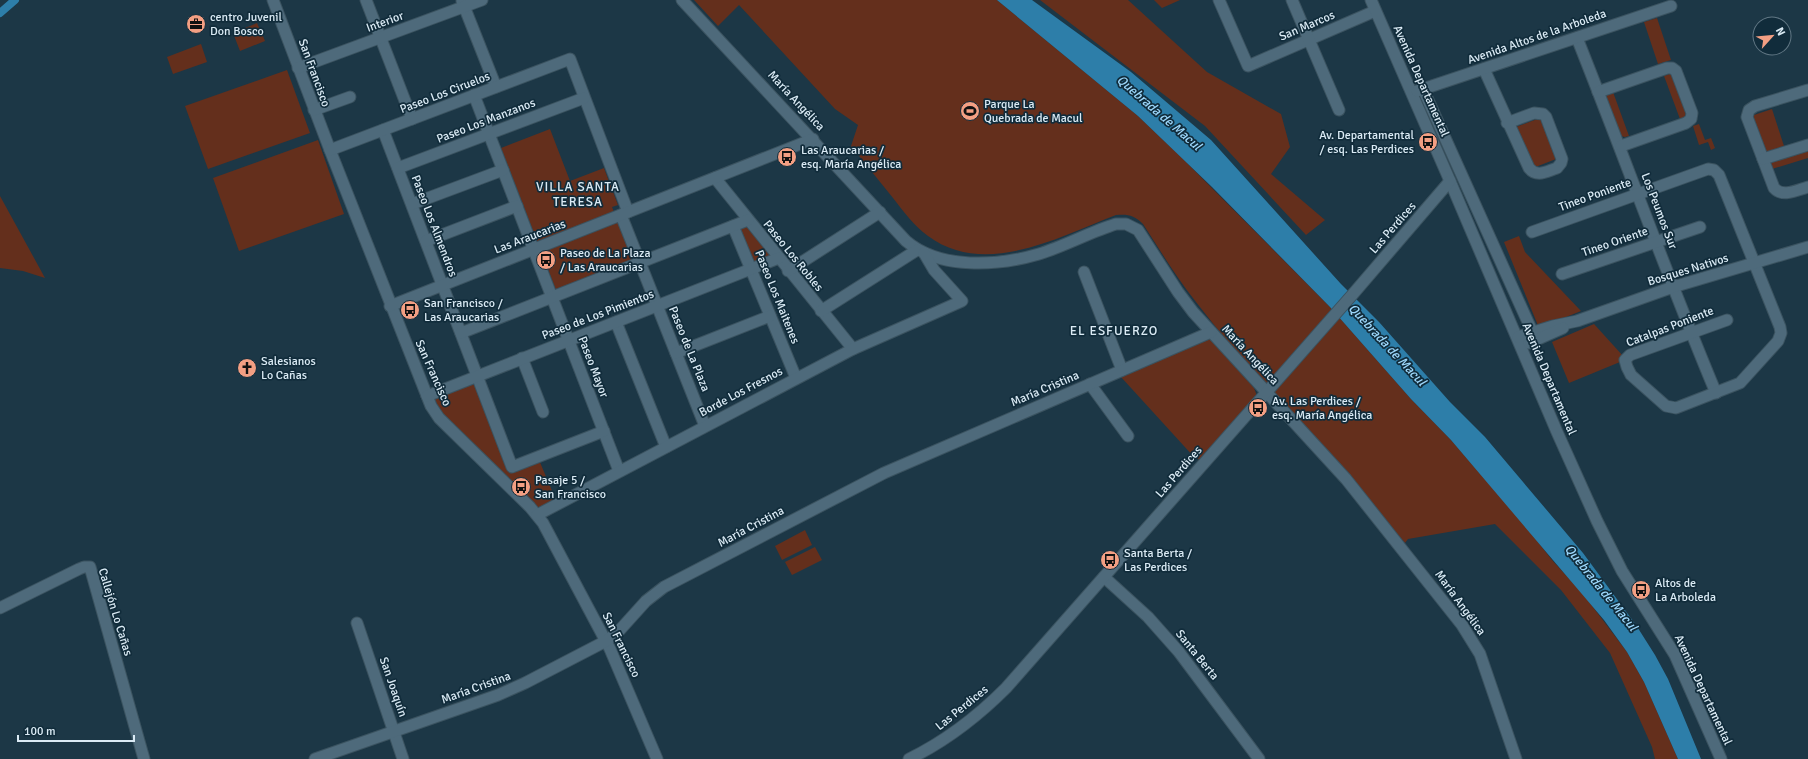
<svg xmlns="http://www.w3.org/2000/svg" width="1808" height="759" viewBox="0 0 1808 759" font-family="Signika,sans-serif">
<rect width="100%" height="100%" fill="#1c3746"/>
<g fill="#642f1c">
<path d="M694,0H997L1138,116L1182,158L1330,307L1411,399L1451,440L1526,527L1552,560L1583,594L1627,652L1644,682L1678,759H1655L1652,747L1610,653L1561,590L1495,524L1408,539L1405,543C1337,461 1261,386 1196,302C1176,277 1160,250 1143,224C1134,215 1128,214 1116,215C1059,237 985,278 928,236C914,226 904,212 893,198C879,181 865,163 851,146L858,125L835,109L739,5L718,26Z"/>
<path d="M1040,0H1128L1207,72L1281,114L1290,147L1271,174L1325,220L1306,235L1205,126Z"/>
<path d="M1154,0H1180L1162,8Z"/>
<path d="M1657,18L1671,60L1658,64L1644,22Z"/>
<path d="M257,23L265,41L240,51L233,33Z"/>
<path d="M201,44L207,62L173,74L167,57Z"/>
<path d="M287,70L310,133L208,169L185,106Z"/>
<path d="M1672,73L1686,114L1684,118L1680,119L1664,76Z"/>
<path d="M1613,92L1629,136L1625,137L1621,136L1606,95Z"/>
<path d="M1772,109L1784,146L1764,153L1751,116Z"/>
<path d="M1540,118L1556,159L1533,168L1516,127Z"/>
<path d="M1699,124L1705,140L1711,138L1715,148L1711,150L1708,142L1699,145L1693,126Z"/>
<path d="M550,129L570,181L604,168L618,205L612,207L633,260L556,290L501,148Z"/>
<path d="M318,140L344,214L239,251L213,178Z"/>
<path d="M1808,151V158L1772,169L1770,163Z"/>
<path d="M0,196L45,278L23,271L0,268Z"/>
<path d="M746,223L773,256L752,266L736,227Z"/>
<path d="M1519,236L1525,252L1581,311L1539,328L1504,242Z"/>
<path d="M1594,324L1623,356L1620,362L1569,383L1552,342Z"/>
<path d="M1207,338L1212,340L1254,388L1257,396L1200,460L1194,457L1121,377Z"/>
<path d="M474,384L511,470L539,460L556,500L538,509L442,414L434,398Z"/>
<path d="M805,530L812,545L782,560L775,546Z"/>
<path d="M815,547L822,560L792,575L785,562Z"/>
</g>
<path fill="#2d7ea9" d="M997,0H1032L1131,72L1211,140L1341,284L1379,322L1450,402L1485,437L1583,553L1636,625L1655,655L1668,679L1701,759H1678L1644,682L1627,652L1604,620L1451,440L1411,399L1330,307L1212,187L1138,116Z"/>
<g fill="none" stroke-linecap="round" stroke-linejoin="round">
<path stroke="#2d7ea9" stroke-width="8" d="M0,13L15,0"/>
<g stroke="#3b5360" stroke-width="13">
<g id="minor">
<path d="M273,0L330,150L431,406L439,418L530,507L543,523L610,649L657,759"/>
<path d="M366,0L412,119"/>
<path d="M682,0L906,241C940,270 998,266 1039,254C1065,246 1090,232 1116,224H1126L1138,230L1178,292L1193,312L1346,479L1462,625L1480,654L1516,759"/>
<path d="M1219,0L1248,66L1375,11"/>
<path d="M1292,0L1339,110"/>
<path d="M1371,0L1450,181L1557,432L1597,521L1622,571L1675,655L1721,759"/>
<path d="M462,1L496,87"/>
<path d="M1577,38C1624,156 1667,276 1716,393"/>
<path d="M298,68L482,0"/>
<path d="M1484,69L1529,168C1537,178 1547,171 1557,168L1561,163L1562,159L1546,117L1543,114L1534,113L1507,123"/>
<path d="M1423,89L1536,340"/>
<path d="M1808,90L1755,106L1749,110L1747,117L1774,188C1783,198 1797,190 1808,187"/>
<path d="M1417,91L1671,6"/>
<path d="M1598,92L1667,68H1672L1676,71L1692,113L1691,119L1686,123L1621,146"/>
<path d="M474,95L619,471"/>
<path d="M314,110L350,97"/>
<path d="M383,130L512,467L604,431"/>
<path d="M330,150L570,59L628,212"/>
<path d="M1763,159L1808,145"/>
<path d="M398,168L584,98"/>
<path d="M715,178L853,349"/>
<path d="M412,204L503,170"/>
<path d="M621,215L705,426"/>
<path d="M733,226L796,378"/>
<path d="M1532,232L1708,169L1714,170L1719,175L1780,327L1781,333L1778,341L1740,383L1676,408L1666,406L1631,375L1627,367L1625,360L1630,355L1727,320"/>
<path d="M426,241L517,206"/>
<path d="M788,271L880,212"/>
<path d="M1084,272L1122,370"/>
<path d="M1562,274L1700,227"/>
<path d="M390,306L813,139"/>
<path d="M821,311L917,250"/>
<path d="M616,322L666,447"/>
<path d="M461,333L748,220"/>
<path d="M1518,337L1553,326L1577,321L1673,287L1808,247"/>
<path d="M1529,343L1563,328"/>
<path d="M676,353L770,316"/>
<path d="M522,358L543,412"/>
<path d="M1090,384L1128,436"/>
<path d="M427,396L779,258"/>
<path d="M537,515L853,349L962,301L934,270L924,253"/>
<path d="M1104,577L1148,617L1179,652L1259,759"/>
<path d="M0,608L79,569L84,567H90L144,759"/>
<path d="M357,623L403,759"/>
<path d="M315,759L498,695L525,683L606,641L618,632L646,601L664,587L884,473L1211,332"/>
<path d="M909,759C946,741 977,717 1006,688L1353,294L1450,181"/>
</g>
</g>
<use href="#minor" stroke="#4e6a7b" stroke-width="11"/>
</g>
<defs>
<g id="office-disc" transform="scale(1)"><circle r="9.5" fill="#f39f83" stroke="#112c3b"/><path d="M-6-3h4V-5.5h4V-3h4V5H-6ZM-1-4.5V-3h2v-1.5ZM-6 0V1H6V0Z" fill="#111"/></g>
<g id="stadium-disc" transform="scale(1)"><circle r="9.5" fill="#f39f83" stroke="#112c3b"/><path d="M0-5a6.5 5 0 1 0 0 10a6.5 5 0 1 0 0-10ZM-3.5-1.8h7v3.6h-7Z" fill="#111"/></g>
<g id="bus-disc" transform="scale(1)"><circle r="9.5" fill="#f39f83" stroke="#112c3b"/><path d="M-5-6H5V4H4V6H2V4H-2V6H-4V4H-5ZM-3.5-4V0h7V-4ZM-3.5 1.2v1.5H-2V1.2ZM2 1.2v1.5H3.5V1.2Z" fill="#111"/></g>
<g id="church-disc" transform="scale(1)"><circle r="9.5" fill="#f39f83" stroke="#112c3b"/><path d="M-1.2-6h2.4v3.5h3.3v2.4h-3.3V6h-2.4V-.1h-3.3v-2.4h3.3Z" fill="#111"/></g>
</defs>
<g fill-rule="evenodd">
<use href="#office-disc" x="196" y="24"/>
<use href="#stadium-disc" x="970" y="111"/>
<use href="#bus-disc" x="1428" y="142"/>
<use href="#bus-disc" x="787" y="157"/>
<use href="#bus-disc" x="546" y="260"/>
<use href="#bus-disc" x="410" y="310"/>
<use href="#church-disc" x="247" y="368"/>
<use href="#bus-disc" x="1258" y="408"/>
<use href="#bus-disc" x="521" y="487"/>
<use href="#bus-disc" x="1110" y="560"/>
<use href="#bus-disc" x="1641" y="590"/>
</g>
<g text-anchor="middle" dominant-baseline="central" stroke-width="3.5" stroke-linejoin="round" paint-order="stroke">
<g font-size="12" fill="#dbebf5" stroke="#112c3b" text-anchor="start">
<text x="210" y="17">centro Juvenil<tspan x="210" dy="14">Don Bosco</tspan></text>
<text x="984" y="104">Parque La<tspan x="984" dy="14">Quebrada de Macul</tspan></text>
<text x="1414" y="135" text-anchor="end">Av. Departamental<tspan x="1414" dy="14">/ esq. Las Perdices</tspan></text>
<text x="801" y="150">Las Araucarias /<tspan x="801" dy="14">esq. María Angélica</tspan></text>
<text x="560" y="253">Paseo de La Plaza<tspan x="560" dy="14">/ Las Araucarias</tspan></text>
<text x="424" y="303">San Francisco /<tspan x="424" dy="14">Las Araucarias</tspan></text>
<text x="261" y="361">Salesianos<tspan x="261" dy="14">Lo Cañas</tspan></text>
<text x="1272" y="401">Av. Las Perdices /<tspan x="1272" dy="14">esq. María Angélica</tspan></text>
<text x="535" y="480">Pasaje 5 /<tspan x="535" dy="14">San Francisco</tspan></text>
<text x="1124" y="553">Santa Berta /<tspan x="1124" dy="14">Las Perdices</tspan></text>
<text x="1655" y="583">Altos de<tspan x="1655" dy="14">La Arboleda</tspan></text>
</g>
<g font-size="12" fill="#dbebf5" stroke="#112c3b">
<text transform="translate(385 22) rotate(-20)">Interior</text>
<text transform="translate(1307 26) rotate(-23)">San Marcos</text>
<text transform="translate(1537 37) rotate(-19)">Avenida Altos de la Arboleda</text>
<text transform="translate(314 73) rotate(70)">San Francisco</text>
<text transform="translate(1421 81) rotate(66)">Avenida Departamental</text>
<text transform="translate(445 93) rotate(-21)">Paseo Los Ciruelos</text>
<text transform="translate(796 101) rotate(47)">María Angélica</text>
<text transform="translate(486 121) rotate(-21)">Paseo Los Manzanos</text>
<text transform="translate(1595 195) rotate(-20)">Tineo Poniente</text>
<text transform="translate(1659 211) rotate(69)">Los Peumos Sur</text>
<text transform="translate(434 226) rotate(69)">Paseo Los Almendros</text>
<text transform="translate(1393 228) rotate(-49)">Las Perdices</text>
<text transform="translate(530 237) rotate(-21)">Las Araucarias</text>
<text transform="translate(1615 242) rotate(-19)">Tineo Oriente</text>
<text transform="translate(793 256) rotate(51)">Paseo Los Robles</text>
<text transform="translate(1688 270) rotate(-17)">Bosques Nativos</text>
<text transform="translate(777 297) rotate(68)">Paseo Los Maitenes</text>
<text transform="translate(598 315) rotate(-21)">Paseo de Los Pimientos</text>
<text transform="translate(1670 327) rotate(-21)">Catalpas Poniente</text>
<text transform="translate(689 349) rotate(68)">Paseo de La Plaza</text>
<text transform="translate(1250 355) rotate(47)">María Angélica</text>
<text transform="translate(593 367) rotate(69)">Paseo Mayor</text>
<text transform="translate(433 373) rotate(66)">San Francisco</text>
<text transform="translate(1549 379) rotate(67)">Avenida Departamental</text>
<text transform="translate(1045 389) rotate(-23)">María Cristina</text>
<text transform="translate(741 392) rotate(-28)">Borde Los Fresnos</text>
<text transform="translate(1179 472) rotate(-49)">Las Perdices</text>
<text transform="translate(751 527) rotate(-28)">María Cristina</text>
<text transform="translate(1460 603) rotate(54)">María Angélica</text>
<text transform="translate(115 612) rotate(73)">Callejón Lo Cañas</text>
<text transform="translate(621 645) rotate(64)">San Francisco</text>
<text transform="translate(1197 655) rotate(51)">Santa Berta</text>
<text transform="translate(393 687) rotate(71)">San Joaquín</text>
<text transform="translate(476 688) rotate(-20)">María Cristina</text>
<text transform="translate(1703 690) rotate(65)">Avenida Departamental</text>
<text transform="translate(962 708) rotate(-39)">Las Perdices</text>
</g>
<g font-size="13" font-style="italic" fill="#9dd8fc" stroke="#112c3b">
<text transform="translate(1159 113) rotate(41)">Quebrada de Macul</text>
<text transform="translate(1387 345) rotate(47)">Quebrada de Macul</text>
<text transform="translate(1601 588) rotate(51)">Quebrada de Macul</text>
</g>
<g font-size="13" letter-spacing="1" fill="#dbebf5" stroke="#112c3b">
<text x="578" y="187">VILLA SANTA<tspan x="578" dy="15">TERESA</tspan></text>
<text x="1114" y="331">EL ESFUERZO</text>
</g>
</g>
<g transform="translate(1772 36) rotate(63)"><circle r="19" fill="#112c3b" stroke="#627885"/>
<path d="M0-3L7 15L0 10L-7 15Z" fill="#f39f83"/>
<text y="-6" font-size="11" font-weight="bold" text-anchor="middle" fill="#dbebf5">N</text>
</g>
<path d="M18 735v6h116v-6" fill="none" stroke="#dbebf5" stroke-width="2"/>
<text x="24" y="735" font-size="12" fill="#dbebf5" stroke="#112c3b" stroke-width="3" paint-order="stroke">100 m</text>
</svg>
